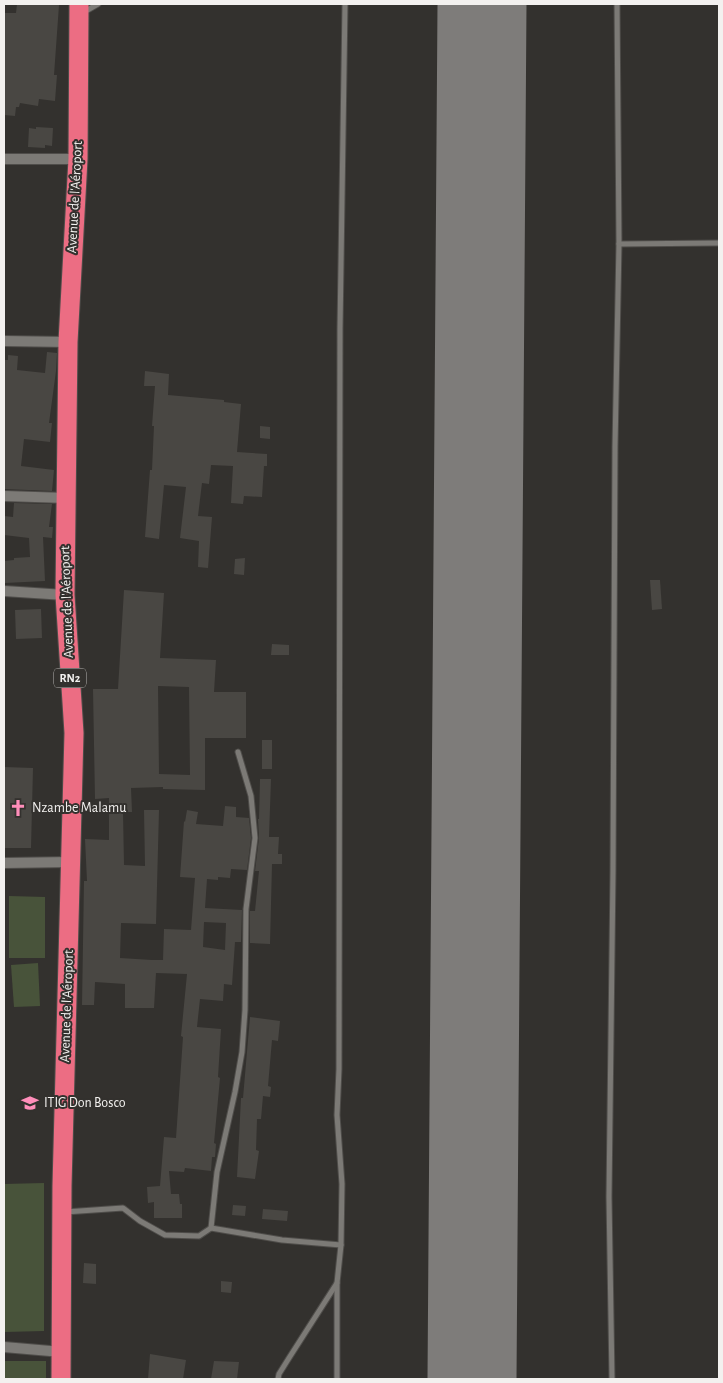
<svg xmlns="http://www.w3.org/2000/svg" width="723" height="1383" viewBox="0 0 723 1383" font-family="'Alegreya Sans',sans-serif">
<rect width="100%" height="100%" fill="#33312e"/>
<g fill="#48533a">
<path d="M9,896L45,897V958H9Z"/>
<path d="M38,963L40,1006L14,1007L11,965Z"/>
<path d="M44,1183V1331L4,1332V1184Z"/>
<rect x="4" y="1361" width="42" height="18"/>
</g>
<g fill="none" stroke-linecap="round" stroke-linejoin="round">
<path stroke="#7e7c7a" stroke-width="89" d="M472,1379L482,4"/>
</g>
<g fill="#494743" fill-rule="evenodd">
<path d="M17,4L59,5L54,75H57L55,101L39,99L38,106L20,103L19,107H16L15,116L4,115V13H16Z"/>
<path d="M36,127L53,128L52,146L45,145V148L28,147L29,128L36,129Z"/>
<path d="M47,352L57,353L56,371L49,423H52L50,442L24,439L21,466L54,470L52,491L4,489V360H8V355L18,356L17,370L45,373Z"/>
<path d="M145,371L169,374L168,395L224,400V402L241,404L237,452L267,454V466H264L262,497L244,496L243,504L231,503L233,466L211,465L209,484L202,483L198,516L212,517L208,568L198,567L199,541L180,538L186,487L164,485L159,539L145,537L150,470H152L154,426H152L155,386H144Z"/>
<path d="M260,426L270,427V439L260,438Z"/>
<path d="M14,503L52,504L49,527H53L52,538L43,537L45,581L5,583L4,561L14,560V558L30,557L29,538L4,535V516L13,517Z"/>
<path d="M245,558L244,575L234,574L235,559Z"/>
<path d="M650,580H660L662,609L652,610Z"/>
<path d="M124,590L164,593L160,658L216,660L214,692H246V738H205V790L163,789V787L131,788L132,812H123L124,865L145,866L144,810H159L156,924L121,923L120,958L152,960H163L164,929L191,930L195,878L180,877L184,821L185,822L187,810L198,812L196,824L223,826L225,806L236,807V817L249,818L251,838L247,870L231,869L230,878L218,877V880L207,879L205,908L242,910L241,942H235L232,985L224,984L223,1001L200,999L197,1027L221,1029L218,1077L220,1078L214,1143L216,1144L215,1157H212L211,1171L185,1168L184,1172L169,1171L171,1194H179L180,1204H182V1218H154V1202L148,1203L147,1187L160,1186L164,1137L176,1138L183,1037L181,1036L187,974L156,973L154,1008H125V984L95,982L94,1005H82L84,881H87L85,839L109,840V798L95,799L93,689H118ZM158,686L189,687L190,775L159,774ZM204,922L226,923L225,950L203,947Z"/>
<path d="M41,609L42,638L16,639L15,610Z"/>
<path d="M272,644L289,645V655H271Z"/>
<rect x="262" y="740" width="10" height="29"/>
<path d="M4,767L33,768L31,848H4Z"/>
<path d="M260,779H271L269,837H279L278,854H282V864H272L270,944L250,943V911H255L259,871H255L259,838L258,819H259Z"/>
<path d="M250,1017L280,1021L278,1041L272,1040L268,1086L271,1087L270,1097L263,1096L261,1119H257L256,1150L259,1151L255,1179L237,1177L241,1098H243Z"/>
<path d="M233,1205L246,1206L245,1216L232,1215Z"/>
<path d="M263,1209L288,1211L287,1221L262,1219Z"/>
<path d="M84,1263L96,1264V1284L83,1283Z"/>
<path d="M221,1281L232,1282L231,1293L221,1292Z"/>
<path d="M150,1354L186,1360L183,1379H148Z"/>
<path d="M214,1361L239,1362L237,1379H211Z"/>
</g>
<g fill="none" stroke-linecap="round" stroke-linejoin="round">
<g stroke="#4f4d4a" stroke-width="7">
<g id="lane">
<path d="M84,12L98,4"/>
<path d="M619,244L719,243"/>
<path d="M65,1212L123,1208L140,1221L165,1235L199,1236L211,1228L282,1240L341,1245"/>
<path d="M211,1228L217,1172L235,1092L242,1052L245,1010L246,909L255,838L251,796L238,752"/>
<path d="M337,1283V1379"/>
<path d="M278,1379L279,1374L289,1358L337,1283L341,1245L342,1184L337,1115L339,1069L340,329L345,4"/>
<path d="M612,1379L609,1197L613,871L615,447L619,244L617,4"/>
</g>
</g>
<g stroke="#4f4d4a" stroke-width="12">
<g id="street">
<path d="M4,159H78"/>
<path d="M4,341L68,342"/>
<path d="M4,496L66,498"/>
<path d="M4,591L65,595"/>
<path d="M4,863L71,862"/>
<path d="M4,1347L62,1352"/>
</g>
</g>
<g stroke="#4f4d4a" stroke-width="21">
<path id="highway" d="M61,1379L62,1186L74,733L65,595L68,342L78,159L79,4"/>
</g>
<use href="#lane" stroke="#7c7a76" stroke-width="5"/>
<use href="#street" stroke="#7c7a76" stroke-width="10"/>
<use href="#highway" stroke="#ec6d83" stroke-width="19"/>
</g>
<defs>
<g id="church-bare" transform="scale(1.35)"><path d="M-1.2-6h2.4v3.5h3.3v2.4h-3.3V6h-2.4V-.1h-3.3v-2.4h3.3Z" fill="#ff8eba" stroke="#33312e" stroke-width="2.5" paint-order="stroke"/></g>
<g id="university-bare" transform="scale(1.35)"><path d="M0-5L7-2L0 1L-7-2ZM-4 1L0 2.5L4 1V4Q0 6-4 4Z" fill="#ff8eba" stroke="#33312e" stroke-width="2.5" paint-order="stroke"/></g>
</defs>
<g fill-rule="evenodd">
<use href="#church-bare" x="18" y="808"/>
<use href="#university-bare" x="30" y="1103"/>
</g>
<g text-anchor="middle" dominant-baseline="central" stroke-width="4" stroke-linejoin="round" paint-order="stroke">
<rect fill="#33312e" stroke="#b9b7b5" stroke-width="1" x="54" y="668.5" width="32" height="19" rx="4"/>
<g font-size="12" font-weight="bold" fill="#f3f1ef">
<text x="70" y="678">RN2</text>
</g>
<g font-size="14" fill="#f3f1ef" stroke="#33312e">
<text transform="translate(75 197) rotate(-87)">Avenue de l'Aéroport</text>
<text transform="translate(67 602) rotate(-92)">Avenue de l'Aéroport</text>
<text transform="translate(67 1006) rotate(-88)">Avenue de l'Aéroport</text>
</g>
<g font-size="14" fill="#f3f1ef" stroke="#33312e" text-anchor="start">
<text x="32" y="808">Nzambe Malamu</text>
<text x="44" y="1103">ITIG Don Bosco</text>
</g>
</g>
<rect width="723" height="1383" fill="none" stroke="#f3f1ef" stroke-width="10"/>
</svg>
